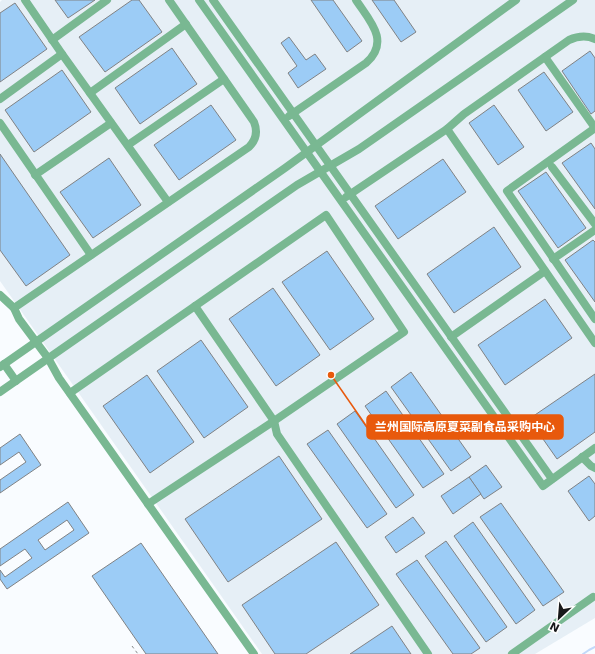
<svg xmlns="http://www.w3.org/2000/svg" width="595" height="654" viewBox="0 0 595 654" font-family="'DejaVu Sans','Noto Sans SC',sans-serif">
<rect width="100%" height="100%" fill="#f9fcff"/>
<path fill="#e6eff6" d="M2,0H595V618L535,654H262L0,281V2Z"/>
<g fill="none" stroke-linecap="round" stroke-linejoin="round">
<path stroke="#c2d9fa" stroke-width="2" d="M583,654L589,650L595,647"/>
</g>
<g fill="#9cccf6" stroke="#808284" fill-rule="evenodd">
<path d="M55,0H95L68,18Z"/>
<path d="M132,0H139L162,32L105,72L79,37Z"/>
<path d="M311,0H333L362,41L347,52Z"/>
<path d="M372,0H394L416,32L401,42Z"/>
<path d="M15,3L47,49L0,82V13Z"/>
<path d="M289,37L306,60L315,54L326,69L298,88L288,73L297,66L281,43Z"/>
<path d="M172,48L197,84L140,124L115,88Z"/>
<path d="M590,51L595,58V111L591,114L562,71Z"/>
<path d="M62,70L91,112L34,152L5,110Z"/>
<path d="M544,72L573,112L546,131L518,90Z"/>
<path d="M211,105L236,140L179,180L154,145Z"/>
<path d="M494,105L524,147L498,165L469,123Z"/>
<path d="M591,143L595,149V209L562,163Z"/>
<path d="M0,154L70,255L26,286L0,250Z"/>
<path d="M109,158L141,205L93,238L60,192Z"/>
<path d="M443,159L466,192L398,239L375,206Z"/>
<path d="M546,172L586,228L558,248L518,191Z"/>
<path d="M494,227L521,267L454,313L427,274Z"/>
<path d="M593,240L595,242V302L565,260Z"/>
<path d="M327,251L374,319L330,350L282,282Z"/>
<path d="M273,288L320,355L276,386L229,319Z"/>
<path d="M545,299L572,338L505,385L478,345Z"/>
<path d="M201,340L248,407L204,438L157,371Z"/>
<path d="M411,372L471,457L451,471L391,387Z"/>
<path d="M595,374V432L557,459L529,419Z"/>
<path d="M147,375L194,442L150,473L103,406Z"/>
<path d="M386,391L444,474L423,488L365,406Z"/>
<path d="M355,411L414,495L396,508L337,424Z"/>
<path d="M328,430L387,514L367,528L307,444Z"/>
<path d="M20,434L41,465L0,493V480L26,462L19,452L0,465V448Z"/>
<path d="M279,456L322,519L228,582L185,519Z"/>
<path d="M486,465L502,487L484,499L469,477Z"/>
<path d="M589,476L595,484V516L589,521L568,491Z"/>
<path d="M469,477L481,494L453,514L441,496Z"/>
<path d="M68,502L89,533L7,589L0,579V570L5,577L32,558L25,549L0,566V549ZM67,520L74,530L45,550L38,540Z"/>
<path d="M501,503L564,592L543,606L480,517Z"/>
<path d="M413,517L425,533L396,553L385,537Z"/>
<path d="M473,522L535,610L516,624L454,536Z"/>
<path d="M446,541L507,627L486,642L425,556Z"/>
<path d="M336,542L379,605L306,654H275L242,605Z"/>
<path d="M141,543L218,654H146L92,576Z"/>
<path d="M417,560L480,648L471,654H453L396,574Z"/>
<path d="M392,626L411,654H350Z"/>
</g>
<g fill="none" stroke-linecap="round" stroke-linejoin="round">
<path stroke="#87898b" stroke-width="1" stroke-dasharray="3 3" stroke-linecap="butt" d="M132,646L138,654"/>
<g stroke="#79b892" stroke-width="8">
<path d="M25,0L62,54L168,202"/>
<path d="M199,0L543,486L595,448"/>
<path d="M213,0L552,479"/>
<path d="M52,40L107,0"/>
<path d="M545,57L595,128"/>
<path d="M90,93L186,24"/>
<path d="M0,99L62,54"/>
<path d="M289,116L366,63C391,41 369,20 356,0"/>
<path d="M0,123L91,255"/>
<path d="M595,128L507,191L595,319"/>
<path d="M447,129L595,343"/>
<path d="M128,145L224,79"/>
<path d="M552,167L595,224"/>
<path d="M35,175L111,123"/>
<path d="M346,197L447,129L464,114L569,40C578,36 586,35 595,39"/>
<path d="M553,259L595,230"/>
<path d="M0,295L14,308L19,319L48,358L59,378L254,654"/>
<path d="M195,306L274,421L277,434L428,654"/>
<path d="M14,308L249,147C256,140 258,132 254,122L169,0"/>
<path d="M451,337L545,271"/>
<path d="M4,364L16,381"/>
<path d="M0,367L285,168L516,0"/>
<path d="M0,392L297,185L359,149L573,0"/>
<path d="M70,393L326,215L404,332L274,421L148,504"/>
<path d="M582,457L591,466L595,468"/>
<path d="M512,654L593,597"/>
</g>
</g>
<path fill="none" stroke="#e8590c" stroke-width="1.5" d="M331 375L367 427"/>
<circle fill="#e8590c" stroke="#fff" stroke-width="1.5" cx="331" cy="375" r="4"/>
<rect fill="#e8590c" stroke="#e8590c" stroke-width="1.5" x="367" y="415" width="196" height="24" rx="4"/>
<g font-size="12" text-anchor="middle" font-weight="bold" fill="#fff">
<text x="465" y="431">兰州国际高原夏菜副食品采购中心</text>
</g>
<g transform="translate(559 618) rotate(206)" stroke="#ffffff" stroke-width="3" paint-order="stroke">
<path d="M0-3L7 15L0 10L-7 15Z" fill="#18191a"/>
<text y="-6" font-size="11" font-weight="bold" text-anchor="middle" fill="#18191a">N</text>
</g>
</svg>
